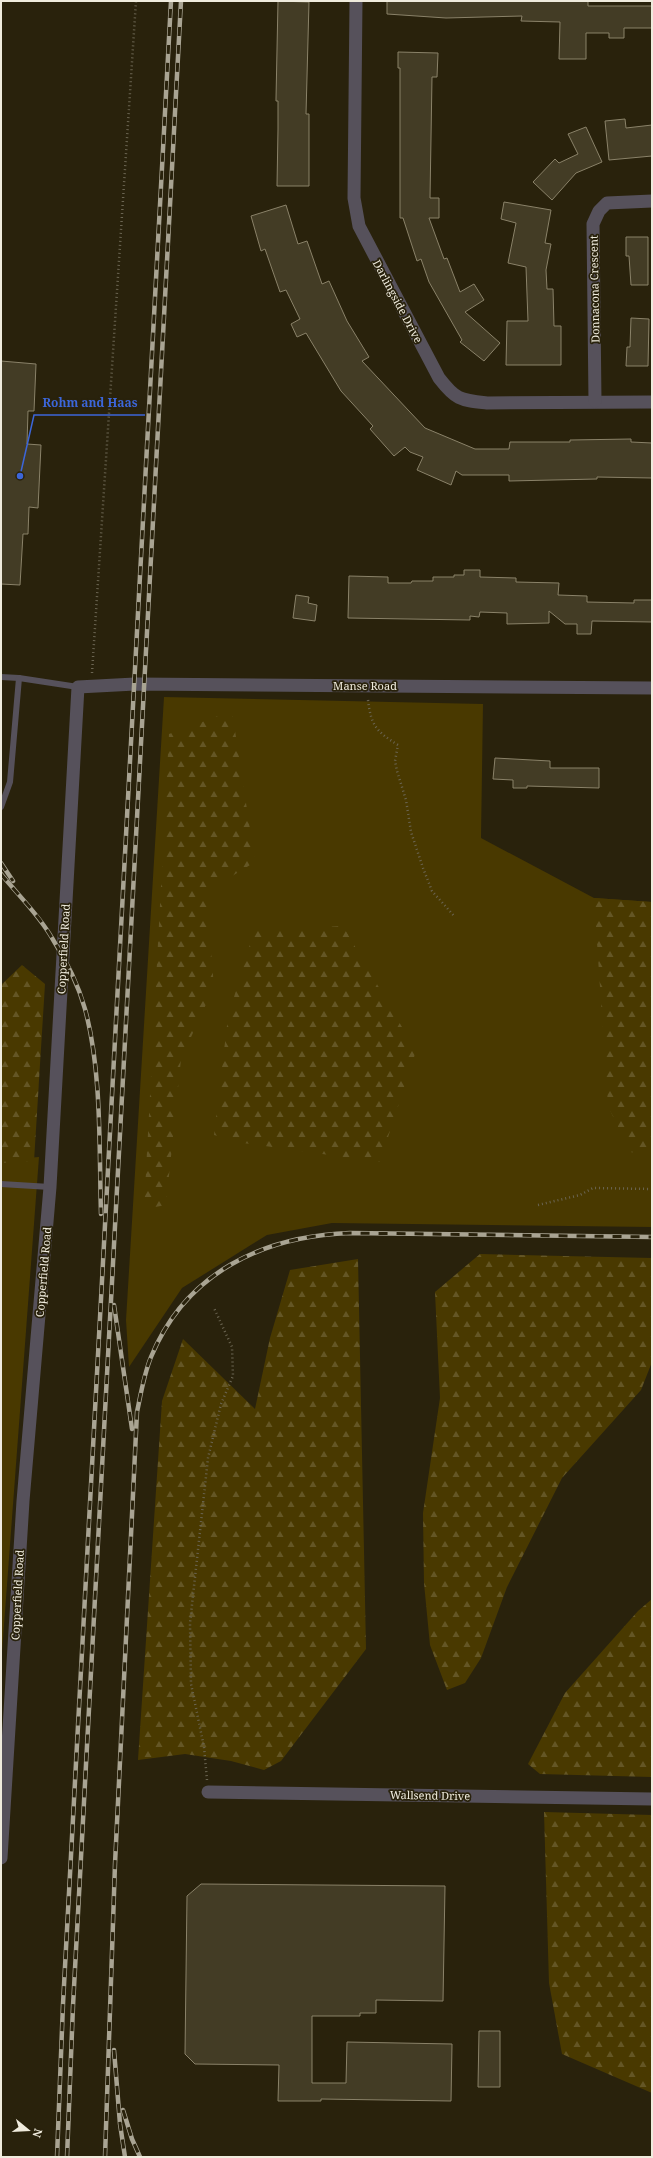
<svg xmlns="http://www.w3.org/2000/svg" width="653" height="2158" viewBox="0 0 653 2158" font-family="'Noto Serif',serif">
<defs>
<pattern id="forest-firs" width="22" height="20" patternUnits="userSpaceOnUse"><rect width="22" height="20" fill="#493900"/><path d="M5 1l3.5 6h-7zM16 11l3.5 6h-7z" fill="#645625"/></pattern>
</defs>
<rect width="100%" height="100%" fill="#29220c"/>
<g fill="#493900">
<path d="M164,697L483,704L481,838L594,898L652,902V1227L332,1223L267,1235L182,1288L129,1367L126,1320Z"/>
<path d="M39,1157L1,1665V1160Z"/>
</g>
<g fill="url(#forest-firs)">
<path d="M232,711L255,862L206,892L214,987L181,1059L166,1205L144,1209L169,734Z"/>
<path d="M594,898L652,902V1155L630,1152L608,1106Z"/>
<path d="M343,926L416,1051L380,1162L243,1143L214,1135L228,1017L254,931Z"/>
<path d="M22,965L45,984L34,1161L1,1163V985Z"/>
<path d="M480,1254L652,1258V1362L641,1390L562,1478L507,1587L481,1658L465,1683L447,1690L430,1645L424,1583L423,1513L440,1398L435,1292Z"/>
<path d="M358,1259L366,1649L281,1761L264,1770L231,1761L185,1754L138,1760L162,1401L183,1339L255,1409L270,1338L290,1270Z"/>
<path d="M652,1599V1777L540,1774L528,1764L565,1693L638,1611Z"/>
<path d="M544,1812L652,1815V2093L562,2054L549,1983Z"/>
</g>
<g fill="#433c25" stroke="#8a8269">
<path d="M278,1L309,2L306,114H309V186H277L278,129V101H276V99Z"/>
<path d="M387,1H588V6H652V28H624V38H609V33H586V59H559L560,22L521,21L522,16L446,18L387,14Z"/>
<path d="M398,52L438,53L437,77H432L430,198H439V218H429L444,259L447,258L460,292L474,284L484,300L465,312L500,343L484,361L460,342L462,340L429,282L421,259L417,261L403,218H400V68H398Z"/>
<path d="M625,119L626,128L652,125V156L609,160L605,121Z"/>
<path d="M586,127L602,162L576,173L552,200L533,182L555,159L559,163L578,154L568,134Z"/>
<path d="M504,202L551,210L545,243L551,244L546,270L547,289H553L554,326H561V365H506L507,321H528L526,267L508,263L516,223L501,219Z"/>
<path d="M286,205L298,244L307,241L322,284L329,281L347,321L369,357L362,361L425,428L475,449H509L510,442H570V440L631,439V442L652,443V478L597,477V479L509,481V475H462L456,471L451,485L417,470L423,457L410,452L405,447L394,456L370,429L373,426L341,391L306,333L297,337L291,324L300,319L286,290L280,292L265,249L261,251L251,216Z"/>
<path d="M626,237H648V285H631L629,256H626Z"/>
<path d="M631,318L649,319L648,366H626L627,347H630Z"/>
<path d="M1,361L36,364L34,411H28L27,444L41,445L38,508L29,507L28,534H23L20,585L1,584Z"/>
<path d="M464,570H480V577L516,578V582L559,583L558,595L587,596V602L634,603V600H652V622L592,621L591,634H577V624H565L549,611V623L507,624V613L480,612L479,617L470,616V620L348,618L349,576L388,577V583H411L412,581H433V577H454V575H464Z"/>
<path d="M296,595L309,597L308,603L317,605L315,621L293,618Z"/>
<path d="M495,758L550,761V768H599V788L527,786V788H513V780L493,779Z"/>
<path d="M201,1884L445,1886L443,2001L376,2000V2013H360V2016H312V2083H346L347,2042L452,2044L451,2101L321,2099V2101H278L279,2065L195,2064L185,2054L187,1896Z"/>
<path d="M479,2031H500V2087H478Z"/>
</g>
<g fill="none" stroke-linecap="round" stroke-linejoin="round">
<g stroke="#6b6552" stroke-width="2.5" stroke-dasharray="1 3" stroke-linecap="butt">
<path d="M92,673L136,1"/>
<path d="M368,700C371,726 377,732 398,745L395,761L397,771L406,800L411,832L423,868L432,891L455,917"/>
<path d="M538,1205L580,1195L593,1188L652,1189"/>
<path d="M207,1780L204,1747L191,1684L190,1623L208,1458L221,1404L233,1376L232,1347L214,1308"/>
</g>
<g stroke="#56515b" stroke-width="6">
<path d="M1,677L19,678"/>
<path d="M1,807L10,782L19,678L78,687"/>
<path d="M1,1184L50,1187"/>
</g>
<g stroke="#56515b" stroke-width="13">
<path d="M356,1L354,198L359,226L439,378C456,400 460,400 487,403L652,402"/>
<path d="M595,401L593,224L599,211L607,203L652,201"/>
<path d="M208,1792L652,1799"/>
<path d="M1,1858L23,1501L50,1187L78,687L135,684L652,688"/>
</g>
<g stroke="#a9a493" stroke-width="4.5">
<g id="rail">
<path d="M1,863L13,881"/>
<path d="M1,874C18,895 39,915 52,938C66,960 78,984 85,1009C102,1071 99,1149 101,1214"/>
<path d="M114,1305L132,1429"/>
<path d="M114,2050L120,2124L125,2157"/>
<path d="M123,2110L132,2139L140,2157"/>
<path d="M57,2157L63,2004L171,1"/>
<path d="M67,2157L73,2006L181,1"/>
<path d="M105,2157L115,1864L137,1412C141,1393 144,1374 151,1357C186,1272 264,1236 350,1233L652,1237"/>
</g>
</g>
<use href="#rail" stroke="#29220c" stroke-width="3" stroke-dasharray="9" stroke-linecap="butt"/>
</g>
<g text-anchor="middle" dominant-baseline="central" stroke-width="3.5" stroke-linejoin="round" paint-order="stroke">
<g font-size="11" fill="#efebdd" stroke="#29220c">
<text transform="translate(594 289) rotate(-91)">Donnacona Crescent</text>
<text transform="translate(398 301) rotate(62)">Darlingside Drive</text>
<text x="365" y="685">Manse Road</text>
<text transform="translate(63 949) rotate(-87)">Copperfield Road</text>
<text transform="translate(43 1272) rotate(-85)">Copperfield Road</text>
<text transform="translate(17 1595) rotate(-87)">Copperfield Road</text>
<text transform="translate(430 1795) rotate(1)">Wallsend Drive</text>
</g>
</g>
<path fill="none" stroke="#3c66d9" stroke-width="1.5" d="M20 476L34 415H145"/>
<circle fill="#3c66d9" stroke="#29220c" stroke-width="1.5" cx="20" cy="476" r="4"/>
<g font-size="12" text-anchor="middle" font-weight="bold" fill="#3c66d9" stroke="#29220c" stroke-width="3.5" stroke-linejoin="round" paint-order="stroke">
<text x="90" y="407">Rohm and Haas</text>
</g>
<rect width="653" height="2158" fill="none" stroke="#efebdd" stroke-width="4"/>
<g transform="translate(28 2130) rotate(108)" stroke="#29220c" stroke-width="3" paint-order="stroke">
<path d="M0-3L7 15L0 10L-7 15Z" fill="#efebdd"/>
<text y="-6" font-size="11" font-weight="bold" text-anchor="middle" fill="#efebdd">N</text>
</g>
</svg>
